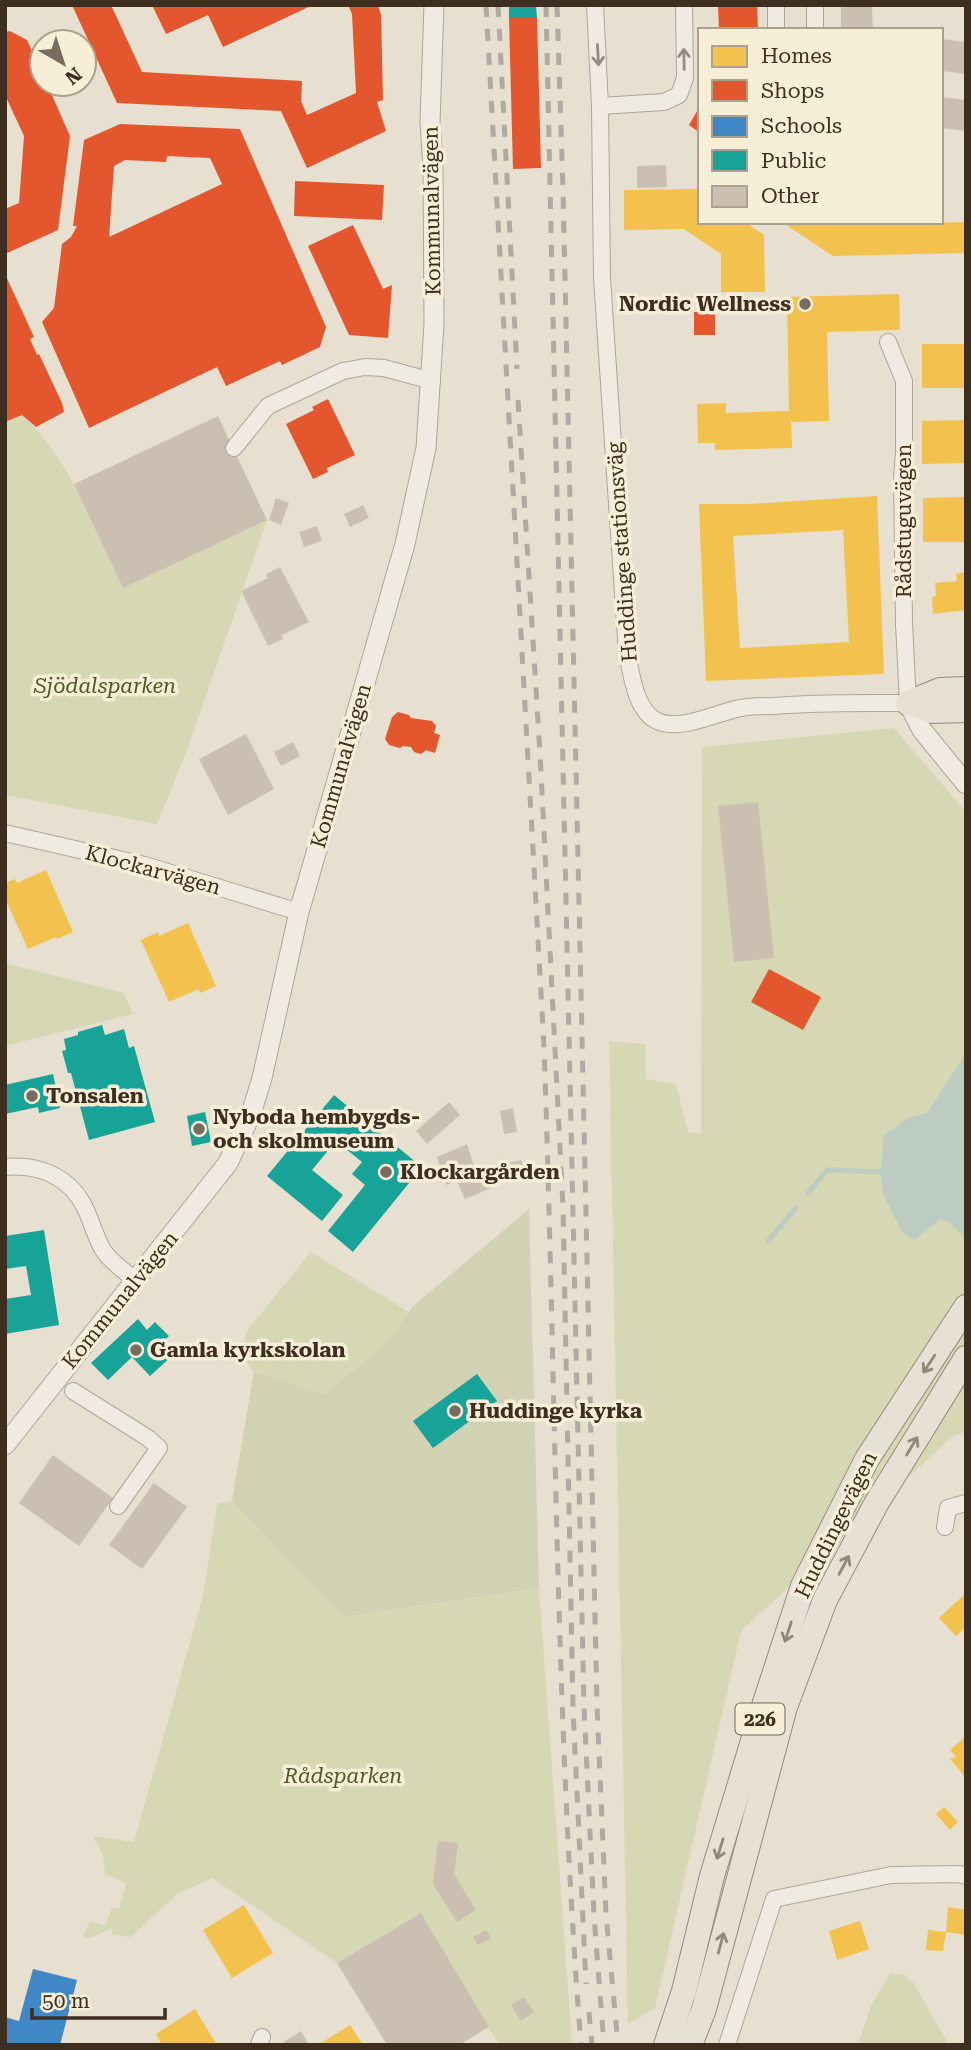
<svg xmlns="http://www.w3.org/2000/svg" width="971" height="2050" viewBox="0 0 971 2050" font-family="'Roboto Serif',serif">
<rect width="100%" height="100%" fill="#e7e0d1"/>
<g fill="#d6d7b3">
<path d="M22,415C70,459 96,530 123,588L267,520L186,753L157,824L5,795V422Z"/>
<path d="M894,728L966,812V1431L952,1437L741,1631L655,2008L628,2024L609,1041L645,1044L646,1079L676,1084L688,1132L701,1134L702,747Z"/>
<path d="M5,963L124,993L133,1014L5,1046Z"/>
<path d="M311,1252L409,1312L391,1338L326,1394L254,1372L243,1356L246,1332Z"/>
<path d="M232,1501L343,1617L539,1588L572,2045H499L421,1913L337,1963L212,1878L177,1894L131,1937L111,1934L113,1925L110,1929L89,1938H85L84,1934L90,1921L105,1926L112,1908L119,1909L126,1883L105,1874L103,1855L93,1836L134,1842L203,1596L217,1504Z"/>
<path d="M890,1973L903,1974L913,1982L949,2045H858L871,2006Z"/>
</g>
<path fill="#d1d1b3" d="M529,1209L539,1588L343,1617L232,1501L254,1372L326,1394L391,1338L412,1307Z"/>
<path fill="#bcccc2" d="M966,1053V1240L951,1224L941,1219L914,1240L902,1232L883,1194L881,1173L884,1135L910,1117L927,1113Z"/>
<g fill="#f2c14e" fill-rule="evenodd">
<path d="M697,189L700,191V222H745L764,235L765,292H721V254L684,229L624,230V190Z"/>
<path d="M782,222H835L839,225L966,222V253L833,256Z"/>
<path d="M899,294L900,330L827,332L829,421L791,422L792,448L715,450V443H698L697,404L726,403V413L789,411L787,297Z"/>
<rect x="922" y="344" width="44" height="44"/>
<path d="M966,420V463L922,464V421Z"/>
<path d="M877,496L884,674L706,681L699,504H748ZM843,530L849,642L740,648L733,536Z"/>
<path d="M966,497V542H923V498Z"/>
<path d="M966,572V610L933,614L932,597L936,596L935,583L957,581L956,574Z"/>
<path d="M46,870L73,932L57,939L56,937L28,949L5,898V883L15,879L17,883Z"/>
<path d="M188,923L216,986L200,993L199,989L169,1002L141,940L158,932L159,936Z"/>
<path d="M966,1593V1627L956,1636L939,1618Z"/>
<path d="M966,1736V1778L950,1759L956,1757L950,1750Z"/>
<path d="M944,1807L958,1822L950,1830L936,1814Z"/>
<path d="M244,1905L273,1953L232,1978L203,1930Z"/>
<path d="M948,1907L966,1910V1935L946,1932Z"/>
<path d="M860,1921L869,1949L837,1960L829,1931Z"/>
<path d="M928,1930L946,1932L943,1951L926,1950Z"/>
<path d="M195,2009L217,2045H162L156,2034Z"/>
<path d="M350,2025L363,2045H318Z"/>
</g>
<g fill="#e4572e" fill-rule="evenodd">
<path d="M72,5H111L142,72L302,81L301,101L307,115L356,93L352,14L348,5H378L381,15L383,100L377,102L386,131L307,168L281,111L117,103Z"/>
<path d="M152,5H313L223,47L208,15L166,34Z"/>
<path d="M718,5H757L758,30H719Z"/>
<path d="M509,18H537L541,168L513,169Z"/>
<path d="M10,31L27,40L42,73V84H47L70,136L58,230L5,254V209L19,203L24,136L5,95V32Z"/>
<path d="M700,106V133L689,125Z"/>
<path d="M120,124L240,129L326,327L320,347L282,365L280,361L226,386L217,367L89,428L42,322L54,308L62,244L71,237L77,226H73L84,140ZM167,156L210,158L222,184L109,237L114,166L125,160L166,162Z"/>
<path d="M295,181L384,185L382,220L294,216Z"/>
<path d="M353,225L383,289L392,285L388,338L349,335L308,246Z"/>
<path d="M5,274L34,337L30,339L37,355L39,354L62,403L64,412L36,427L22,415L5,422Z"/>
<rect x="694" y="312" width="21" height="23"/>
<path d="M328,399L355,455L327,468L328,472L313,479L286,424L314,410L312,407Z"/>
<path d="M398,712L409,715L411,718L432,721L436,726L434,733L440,735L435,753L426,750L421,754L414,752L411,747L403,746L400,748L389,745L385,739L392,717Z"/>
<path d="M769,969L821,997L803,1030L751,1002Z"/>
</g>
<path fill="#3f88c5" d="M33,1969L77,1980L60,2045H5V2017L19,2021Z"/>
<g fill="#17a398">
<path d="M509,5H536L537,18H509Z"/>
<path d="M102,1025L105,1035L124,1029L129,1048L134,1046L155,1122L89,1140L71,1073H68L62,1051L66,1050L64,1039L78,1035V1032Z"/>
<path d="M53,1074L60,1108L39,1113L38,1107L5,1114V1085Z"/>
<path d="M334,1095L422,1167L353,1252L328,1231L365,1185L352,1174L362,1162L336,1141L312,1170L343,1195L322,1221L267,1176Z"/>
<path d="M205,1112L211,1142L192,1146L187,1116Z"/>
<path d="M44,1230L59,1325L5,1334V1299L31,1295L26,1266L5,1269V1236Z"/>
<path d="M138,1319L147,1330L155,1322L169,1336L161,1344L172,1356L150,1376L132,1357L108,1380L91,1363Z"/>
<path d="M477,1374L497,1401L433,1448L413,1421Z"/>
</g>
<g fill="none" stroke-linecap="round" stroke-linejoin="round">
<g stroke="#bcccc2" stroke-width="5">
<path d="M808,1193L827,1170L886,1172"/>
<path d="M768,1241L796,1208"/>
</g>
</g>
<g fill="#cbbfb2">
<path d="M841,5H872L873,30H841Z"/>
<path d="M941,39L966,42V74L941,71Z"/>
<path d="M941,97L966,100V131L941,128Z"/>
<path d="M666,165L667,187L637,188V166Z"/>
<path d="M218,416L267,520L123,588L74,484Z"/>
<path d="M276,498L289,503L281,525L269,520Z"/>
<path d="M363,505L369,518L350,527L344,514Z"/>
<path d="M317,526L322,541L304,547L299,532Z"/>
<path d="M280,567L309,622L282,635L283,639L268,646L241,591L268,578L266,574Z"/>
<path d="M246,734L274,789L228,815L199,759Z"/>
<path d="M293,742L300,756L281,766L274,752Z"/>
<path d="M758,802L774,958L734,962L718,806Z"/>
<path d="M449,1102L460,1115L427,1144L416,1131Z"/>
<path d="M513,1108L517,1132L504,1134L500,1111Z"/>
<path d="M467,1144L475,1170L488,1167L496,1186L465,1199L457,1181L446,1185L437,1157Z"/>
<path d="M521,1160L525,1175L512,1178L508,1163Z"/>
<path d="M53,1455L113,1498L79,1546L19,1503Z"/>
<path d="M154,1483L187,1507L142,1569L109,1545Z"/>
<path d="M438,1841L458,1843L454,1874L476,1910L457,1922L433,1884Z"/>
<path d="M421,1913L489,2027L459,2045H387L337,1963Z"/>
<path d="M486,1930L491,1938L478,1945L473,1937Z"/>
<path d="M524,1997L534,2012L521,2021L511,2005Z"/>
<path d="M301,2031L309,2045H279Z"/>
</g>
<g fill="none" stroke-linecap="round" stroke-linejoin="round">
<g stroke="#ada599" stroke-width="18">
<g id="minor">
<path d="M595,5L600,106L602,278L627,654C632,675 635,710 657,721C681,732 717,712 741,708C752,706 763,706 773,706C819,702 863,703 908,703L904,624L902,477L904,453V381L888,342"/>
<path d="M776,5V30"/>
<path d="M815,30V5"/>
<path d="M600,106L664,102L679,95L685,78L684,5"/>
<path d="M234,448L268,406L343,371L365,367L384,368L432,381"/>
<path d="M5,833L145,865L299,912"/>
<path d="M5,1167C40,1164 71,1177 86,1210C92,1223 96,1238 103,1250C110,1262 126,1271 135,1281"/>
<path d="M73,1391L148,1438L159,1448L118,1506"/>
<path d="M945,1527L948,1508L966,1503"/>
<path d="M259,2045L262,2037"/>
<path d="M727,2045L774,1899L891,1875L959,1874L966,1876"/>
</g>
</g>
<g stroke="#ada599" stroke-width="21">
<g id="tertiary">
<path d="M908,703L922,730L966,784"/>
<path d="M5,1445L228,1163L251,1114L262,1078L299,912L405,544L426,448L434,324L433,168L430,122L434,5"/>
</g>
</g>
<g stroke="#928b80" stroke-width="26">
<g id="primary">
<path d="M908,703L940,690L966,689"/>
<path d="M908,703L933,711L966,710"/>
<path d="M666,2045L684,1991L712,1876L759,1721L803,1586L867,1459L966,1307"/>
<path d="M690,2045L704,2009L785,1707L825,1600L876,1504L966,1358"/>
</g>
</g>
<use href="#minor" stroke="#efebe3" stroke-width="16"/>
<use href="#tertiary" stroke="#efebe3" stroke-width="19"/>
<use href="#primary" stroke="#e6e1d4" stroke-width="24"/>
<g stroke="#afaaa2" stroke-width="5" stroke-dasharray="12 12" stroke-linecap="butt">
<path d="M486,5L544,1047C556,1380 555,1713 581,2045"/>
<path d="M498,5L517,369"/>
<path d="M546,5L584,1707L594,1916L604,2045"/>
<path d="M557,5L563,190L597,1706L606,1914L618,2045"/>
<path d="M518,400L540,753L563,1207L573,1708L586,1984"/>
<path d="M589,2012L592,2045"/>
</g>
</g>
<defs><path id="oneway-shaft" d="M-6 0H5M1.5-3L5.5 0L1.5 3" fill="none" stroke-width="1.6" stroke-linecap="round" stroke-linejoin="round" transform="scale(1.75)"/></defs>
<g stroke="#968c82">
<use href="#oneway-shaft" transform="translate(598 55) rotate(87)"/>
<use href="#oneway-shaft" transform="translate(684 59) rotate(-91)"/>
</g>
<g stroke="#92887a">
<use href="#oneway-shaft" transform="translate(929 1364) rotate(123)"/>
<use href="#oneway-shaft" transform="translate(912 1446) rotate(-59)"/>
<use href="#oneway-shaft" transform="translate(844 1565) rotate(-62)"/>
<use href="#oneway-shaft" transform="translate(788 1632) rotate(108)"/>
<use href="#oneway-shaft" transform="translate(720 1849) rotate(107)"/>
<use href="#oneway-shaft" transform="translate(721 1943) rotate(-75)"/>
</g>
<g fill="#786c5e" stroke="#f7eed8" stroke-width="2.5">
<circle cx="805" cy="304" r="7"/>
<circle cx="32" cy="1096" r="7"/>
<circle cx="199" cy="1129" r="7"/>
<circle cx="386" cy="1172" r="7"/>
<circle cx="136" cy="1350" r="7"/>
<circle cx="455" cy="1411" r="7"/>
</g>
<g text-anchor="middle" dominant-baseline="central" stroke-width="7" stroke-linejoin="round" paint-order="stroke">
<rect fill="#f7eed8" stroke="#756857" stroke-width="2" x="735.5" y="1703.5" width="49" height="31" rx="5"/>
<g font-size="19" font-weight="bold" fill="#3d2e20">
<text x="760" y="1719">226</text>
</g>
<g font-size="21" fill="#3d2e20" stroke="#f7eed8">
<text transform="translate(432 211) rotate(-91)">Kommunalvägen</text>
<text transform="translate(904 521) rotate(-90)">Rådstuguvägen</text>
<text transform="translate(622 552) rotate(-94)">Huddinge stationsväg</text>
<text transform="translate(341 766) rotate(-74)">Kommunalvägen</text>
<text transform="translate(153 870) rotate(15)">Klockarvägen</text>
<text transform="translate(120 1300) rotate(-51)">Kommunalvägen</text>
<text transform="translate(836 1525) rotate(-64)">Huddingevägen</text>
</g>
<g font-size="21" font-weight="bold" fill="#3d2e20" stroke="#f7eed8" text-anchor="start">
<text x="791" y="304" text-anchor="end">Nordic Wellness</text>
<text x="46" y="1096">Tonsalen</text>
<text x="213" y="1117">Nyboda hembygds-<tspan x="213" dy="24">och skolmuseum</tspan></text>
<text x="400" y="1172">Klockargården</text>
<text x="150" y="1350">Gamla kyrkskolan</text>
<text x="469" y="1411">Huddinge kyrka</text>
</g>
<g font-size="21" font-style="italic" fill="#4d5a26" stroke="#f7eed8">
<text x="105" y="686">Sjödalsparken</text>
<text x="343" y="1776">Rådsparken</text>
</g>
</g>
<rect width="971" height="2050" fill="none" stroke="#3d2e20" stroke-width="14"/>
<rect x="698" y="28" width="245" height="196" fill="#f7eed8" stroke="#ada18e" stroke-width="2"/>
<rect x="712" y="46" width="35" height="21" fill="#f2c14e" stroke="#ada18e" stroke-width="2"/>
<text x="761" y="63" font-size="21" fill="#3d2e20">Homes</text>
<rect x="712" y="80" width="35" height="21" fill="#e4572e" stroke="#ada18e" stroke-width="2"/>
<text x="761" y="98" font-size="21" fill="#3d2e20">Shops</text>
<rect x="712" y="116" width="35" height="21" fill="#3f88c5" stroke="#ada18e" stroke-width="2"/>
<text x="761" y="133" font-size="21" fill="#3d2e20">Schools</text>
<rect x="712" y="150" width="35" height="21" fill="#17a398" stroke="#ada18e" stroke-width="2"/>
<text x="761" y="168" font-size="21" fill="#3d2e20">Public</text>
<rect x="712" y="186" width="35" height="21" fill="#cbbfb2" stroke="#ada18e" stroke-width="2"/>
<text x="761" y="203" font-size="21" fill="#3d2e20">Other</text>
<g transform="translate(63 63) rotate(141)"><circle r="33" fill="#f7eed8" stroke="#ada18e" stroke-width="2"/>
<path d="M0-5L12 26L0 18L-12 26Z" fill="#786c5e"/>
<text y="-10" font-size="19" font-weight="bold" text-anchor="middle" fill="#3d2e20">N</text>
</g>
<path d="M32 2008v10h133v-10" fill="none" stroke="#3d2e20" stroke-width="3.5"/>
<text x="42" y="2008" font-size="21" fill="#3d2e20" stroke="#f7eed8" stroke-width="5" paint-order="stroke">50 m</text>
</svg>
